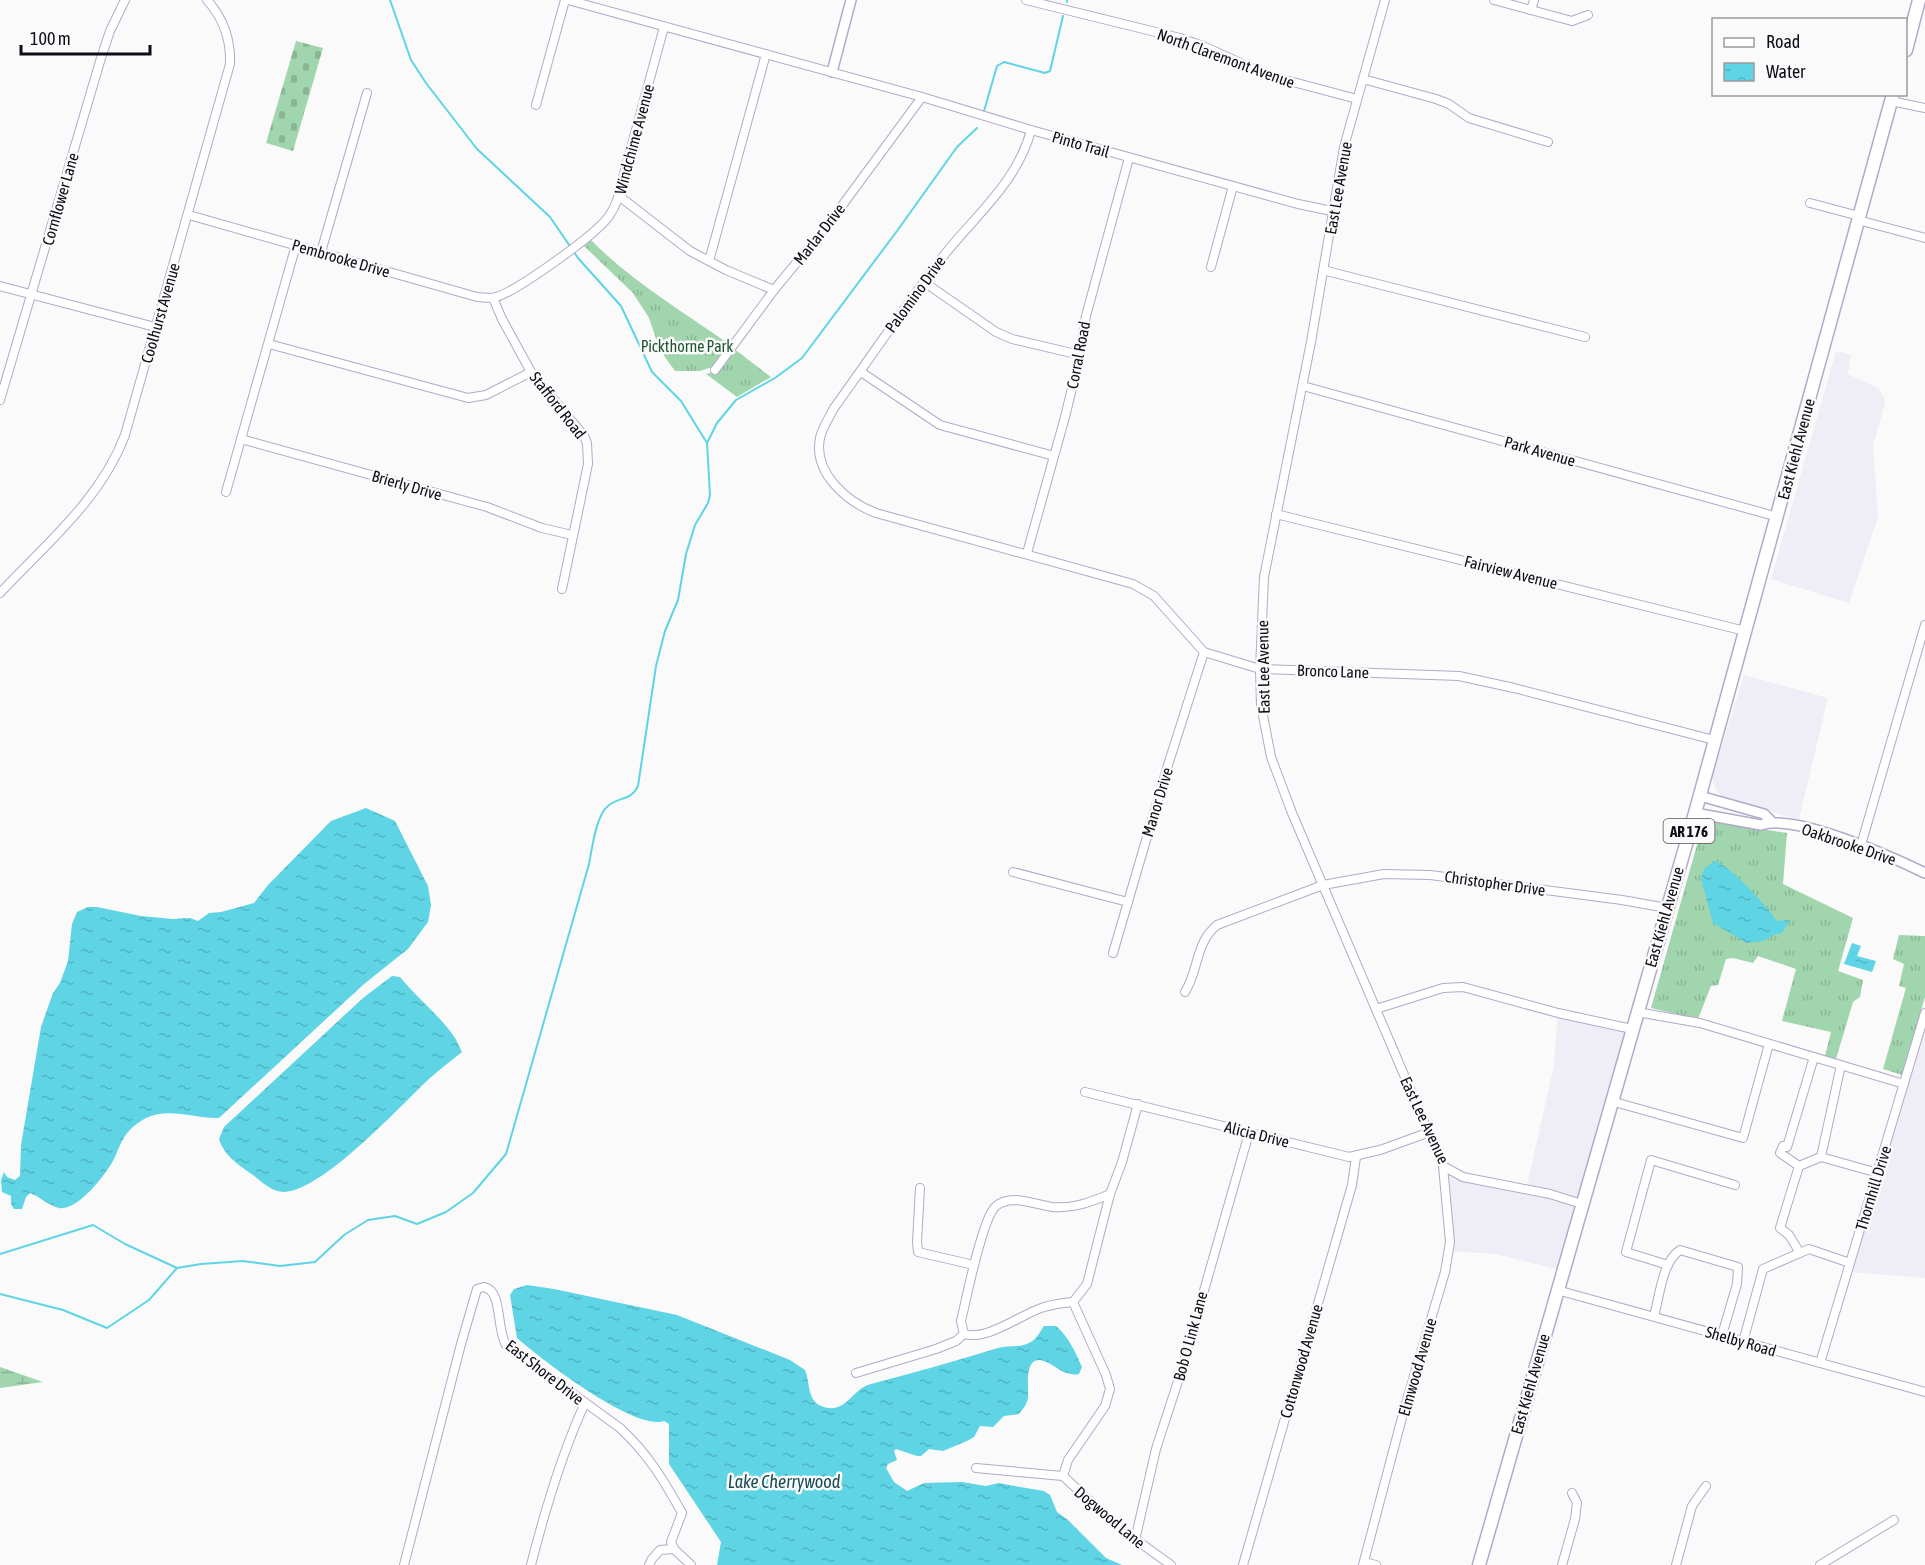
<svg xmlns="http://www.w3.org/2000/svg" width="1925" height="1565" viewBox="0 0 1925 1565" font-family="'Asap Condensed',sans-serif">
<defs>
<pattern id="grass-tufts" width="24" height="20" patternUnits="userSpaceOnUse" patternTransform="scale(1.5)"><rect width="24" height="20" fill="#a0d5ae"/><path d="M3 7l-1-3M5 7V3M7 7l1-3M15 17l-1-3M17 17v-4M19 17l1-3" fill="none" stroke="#89b695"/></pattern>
<pattern id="wetland-marsh" width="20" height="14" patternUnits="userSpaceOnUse" patternTransform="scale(1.5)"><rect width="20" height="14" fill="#a0d5ae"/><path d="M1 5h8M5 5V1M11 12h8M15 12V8" fill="none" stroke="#89b695"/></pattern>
<pattern id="cemetery-stones" width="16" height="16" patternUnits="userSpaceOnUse" patternTransform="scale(1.5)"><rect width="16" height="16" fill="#a0d5ae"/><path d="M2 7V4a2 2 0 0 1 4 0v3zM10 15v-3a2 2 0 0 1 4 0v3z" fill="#89b695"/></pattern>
<pattern id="water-ripples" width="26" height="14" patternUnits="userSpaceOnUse" patternTransform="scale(1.5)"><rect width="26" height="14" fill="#5ed4e4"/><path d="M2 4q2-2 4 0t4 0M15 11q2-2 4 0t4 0" fill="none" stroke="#50b5c3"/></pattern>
</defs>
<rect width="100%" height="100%" fill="#fafafa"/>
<g fill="#efedf5">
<path d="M1836,351L1851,355L1848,374L1878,388L1884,397L1885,404L1873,445L1878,517L1849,603L1771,579Z"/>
<path d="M1744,675L1828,698L1799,819L1728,800L1717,792L1712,778Z"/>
<path d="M1558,1013L1632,1029L1563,1271L1496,1254L1449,1251L1443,1166L1453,1173L1526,1190L1554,1065Z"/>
<path d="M1925,1017V1278L1848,1272Z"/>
</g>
<g fill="url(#grass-tufts)">
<path d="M591,240C631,281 682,311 729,344L712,367L700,371H675L660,350L649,318L633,293L584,246Z"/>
<path d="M733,348L771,377L737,397L706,374L717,371Z"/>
<path d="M1704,820L1787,833L1783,884L1853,918L1838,971L1863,980L1860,997L1853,1002L1836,1059L1825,1056L1831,1032L1782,1021L1796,969L1758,956L1753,963L1733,958L1726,959L1718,985L1711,986L1698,1019L1651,1008Z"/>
<path d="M1899,935L1925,936V997L1902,1075L1883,1069L1906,988L1899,986L1904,964L1893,959Z"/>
</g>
<path fill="url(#wetland-marsh)" d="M0,1367L43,1382L0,1388Z"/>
<path fill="url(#cemetery-stones)" d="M296,41L323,48L293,151L266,143Z"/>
<g fill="url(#water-ripples)">
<path d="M366,808L395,821L428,886L431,905L428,922L408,949L364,984L219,1118C195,1119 170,1107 146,1118C139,1122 133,1126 128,1132C121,1140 118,1151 113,1161C105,1175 78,1211 59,1208C48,1205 40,1197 30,1193L26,1197L22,1209H14L11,1204V1196L2,1192L1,1180L4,1172L7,1177L15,1180L20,1176L21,1145L41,1027L53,993L60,983L68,961L72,924L77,912L88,907H97L141,916L173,919L190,918L198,921L209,913L221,912L254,903L268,885L331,821Z"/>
<path d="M1714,861C1731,865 1766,906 1777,921L1790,920L1782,933L1773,935L1763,941L1747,943L1713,923L1701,879L1704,869Z"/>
<path d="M1852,943L1861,946L1857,956L1876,961L1872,972L1844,964Z"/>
<path d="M392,976L400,977C417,998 438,1014 453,1035C457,1040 459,1047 462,1052C451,1061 440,1069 430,1078C400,1106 324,1190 284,1192C272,1192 262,1182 253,1175C239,1165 224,1156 219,1139L224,1127L363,998Z"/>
<path d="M527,1285L554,1289L677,1315L790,1360L805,1370C810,1381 807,1400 821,1406C846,1416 851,1389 871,1384C913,1373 956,1361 998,1348C1008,1345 1020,1348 1029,1343C1036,1340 1040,1332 1044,1326H1056C1069,1337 1075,1352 1082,1367L1079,1374C1065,1377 1057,1366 1044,1361C1023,1354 1029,1388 1028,1398C1027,1404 1023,1409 1019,1414L1004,1416L993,1427L980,1426L974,1437L967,1441L943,1451L929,1449L921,1456H917L896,1449L894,1451L897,1460L888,1464L886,1468L894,1482L907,1491L924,1483L962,1482L986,1486L998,1483L1044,1491L1050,1495L1057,1512L1068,1520L1106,1558L1122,1565H717L721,1542L669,1464V1424L664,1421C634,1431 541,1359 517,1338L510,1295L514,1289Z"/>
</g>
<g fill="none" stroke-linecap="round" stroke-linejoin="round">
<g stroke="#5ed4e4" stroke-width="2">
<path d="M1067,2V0"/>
<path d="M984,111L997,66L1004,62L1045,73L1050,71L1063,16"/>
<path d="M707,443L717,423L736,400L775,378L802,358L897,231L957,147L977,128"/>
<path d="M0,1254L93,1225L125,1244L177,1268"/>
<path d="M0,1294L63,1310L107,1328L149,1300L177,1268L201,1264L243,1261L280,1266L315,1262L344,1235L368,1220L395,1216L417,1224L446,1212L473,1193L506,1154L589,864C592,849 596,815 608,806C619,796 630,802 638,786L656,666L665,631L678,600L686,554L695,525L708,503L710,495L707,443L681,401L652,372L621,306L578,258L550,217L477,149L426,83L411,60L390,0"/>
</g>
<g stroke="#b3a9ca" stroke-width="10">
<g id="minor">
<path d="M568,0L922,97L1031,130L1298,204L1332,211"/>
<path d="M1026,0L1180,38L1203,46L1267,75L1357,99"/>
<path d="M1385,0L1344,147L1311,342L1264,577L1260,669L1261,705L1271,757L1292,813L1443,1166L1463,1177L1550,1194L1582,1204"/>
<path d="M1494,0L1572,21L1588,15"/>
<path d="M1531,10L1534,0"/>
<path d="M1363,79L1436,99L1449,104L1469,118L1548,142"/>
<path d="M1891,101L1925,108"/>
<path d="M536,105L565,0"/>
<path d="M1031,130C1018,181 976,215 945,254C906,304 871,357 834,408C829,418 822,428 820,438C813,473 847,502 876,513L1133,584L1154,596L1204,652L1260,669L1459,676L1514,688L1714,740"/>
<path d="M619,196L690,251L726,270L774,290"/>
<path d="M1810,203L1859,216"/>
<path d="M189,215L477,297C483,297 490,299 496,297C517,291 597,234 609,216C617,205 620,193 622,181L664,27"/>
<path d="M1858,220L1925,238"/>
<path d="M321,252L367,93"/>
<path d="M709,261L766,54"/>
<path d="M1211,267L1233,186"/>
<path d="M1323,270L1585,337"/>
<path d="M924,282L996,332L1012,339L1080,355"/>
<path d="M0,286L155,327"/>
<path d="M493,298L502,319L531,372L584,436L587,443L588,464L562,589"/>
<path d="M269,344L468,398L486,395L531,372"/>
<path d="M715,370L774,290L830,222L922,97"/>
<path d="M861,372L940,425L1054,456"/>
<path d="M1303,386L1778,517"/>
<path d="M0,400L101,58L110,31L125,0"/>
<path d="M241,439L487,507L542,528L572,535"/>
<path d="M226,492L296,245"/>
<path d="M1276,514L1745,631"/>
<path d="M1027,553L1065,417L1076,372L1086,316L1129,158"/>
<path d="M0,593C46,544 101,499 125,435L230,64C231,39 224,19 207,0"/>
<path d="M1861,845L1925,625"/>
<path d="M1013,872L1128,902"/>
<path d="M1113,953L1168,765L1204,652"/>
<path d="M1185,992C1199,970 1195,943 1217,925L1323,885L1384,874L1430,875L1622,900L1667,908"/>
<path d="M1376,1009L1443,988L1463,987L1558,1013L1632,1029"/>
<path d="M1637,1012L1700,1023L1904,1084"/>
<path d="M1085,1092L1349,1157L1380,1150L1427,1133"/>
<path d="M1611,1101L1743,1138L1769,1044"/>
<path d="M1821,1157L1841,1065"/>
<path d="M1799,1166L1821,1157L1878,1173"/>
<path d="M920,1188L917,1242L918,1252L974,1265"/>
<path d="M1800,1253L1789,1235L1780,1228L1799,1166L1780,1153L1783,1146L1787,1147L1814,1057"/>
<path d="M1668,1265L1626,1252L1651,1160L1735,1185"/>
<path d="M1557,1290L1925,1392"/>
<path d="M1073,1302C1063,1303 1054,1304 1044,1307C1021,1314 988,1341 964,1334L961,1321C966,1300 982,1220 995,1207C1000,1202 1009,1200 1016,1200C1028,1201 1040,1205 1052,1207C1073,1209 1091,1202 1110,1194"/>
<path d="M1073,1302L1106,1375L1110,1389L1105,1406L1068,1460L1063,1476L1117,1526L1171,1565"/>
<path d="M1073,1302L1087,1284L1110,1194L1122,1162L1138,1104"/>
<path d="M1654,1316C1660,1295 1662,1262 1680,1250L1738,1267L1737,1284L1722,1335"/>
<path d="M1743,1342L1763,1269L1809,1249L1850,1263"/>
<path d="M1820,1363L1925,1013"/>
<path d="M856,1373L936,1349L956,1341L964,1334"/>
<path d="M976,1468L1063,1476"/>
<path d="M1135,1540L1156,1449L1179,1378L1249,1133"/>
<path d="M1364,1562L1376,1565"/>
<path d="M404,1565L461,1344L477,1289L484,1287C503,1291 496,1329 506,1345L620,1428C648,1454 663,1479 682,1513L671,1542L674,1549L691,1565"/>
<path d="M531,1565C545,1510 561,1455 585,1403"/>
<path d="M649,1565L652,1559L660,1550L674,1549"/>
<path d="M1243,1565L1352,1185L1356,1157"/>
<path d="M1363,1565L1404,1410L1445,1272L1450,1242L1443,1166"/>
<path d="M1562,1565L1575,1519L1577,1503L1572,1493"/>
<path d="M1676,1565L1692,1506L1706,1486"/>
<path d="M1820,1565L1894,1520"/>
</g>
</g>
<g stroke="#b3a9ca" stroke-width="12">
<g id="tertiary">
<path d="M832,72L851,0"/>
<path d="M1700,796L1764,814L1771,821"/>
<path d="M1695,813L1761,825C1795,813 1892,857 1925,873"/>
</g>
</g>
<g stroke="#b3a9ca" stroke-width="15">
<g id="primary">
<path d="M1906,50L1919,0"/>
<path d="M1479,1565L1695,813L1893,94"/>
</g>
</g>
<use href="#minor" stroke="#fff" stroke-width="8"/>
<use href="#tertiary" stroke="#fff" stroke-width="9"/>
<use href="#primary" stroke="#fff" stroke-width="12"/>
</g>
<g text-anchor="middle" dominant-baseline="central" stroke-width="5" stroke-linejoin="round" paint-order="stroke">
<rect fill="#fafafa" stroke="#56535b" stroke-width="1.5" x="1663.5" y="819" width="51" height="24" rx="4.5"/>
<g font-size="15" font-weight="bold" fill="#0f0b17">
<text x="1689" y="831">AR 176</text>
</g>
<g font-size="16" fill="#0f0b17" stroke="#fafafa">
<text transform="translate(1226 58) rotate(20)">North Claremont Avenue</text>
<text transform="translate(634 139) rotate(-75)">Windchime Avenue</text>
<text transform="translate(1081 144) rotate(16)">Pinto Trail</text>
<text transform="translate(1338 188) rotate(-80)">East Lee Avenue</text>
<text transform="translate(60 199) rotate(-74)">Cornflower Lane</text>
<text transform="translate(819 234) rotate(-52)">Marlar Drive</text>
<text transform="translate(341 258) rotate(16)">Pembrooke Drive</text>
<text transform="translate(915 294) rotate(-54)">Palomino Drive</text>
<text transform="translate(160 313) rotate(-74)">Coolhurst Avenue</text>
<text transform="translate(1078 355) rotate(-79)">Corral Road</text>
<text transform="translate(558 405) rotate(52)">Stafford Road</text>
<text transform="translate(1796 449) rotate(-75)">East Kiehl Avenue</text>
<text transform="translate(1540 451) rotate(16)">Park Avenue</text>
<text transform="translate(407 485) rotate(16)">Brierly Drive</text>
<text transform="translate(1511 572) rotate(14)">Fairview Avenue</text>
<text transform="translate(1263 667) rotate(-91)">East Lee Avenue</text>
<text transform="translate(1333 671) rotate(2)">Bronco Lane</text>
<text transform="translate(1157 802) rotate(-73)">Manor Drive</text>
<text transform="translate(1849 844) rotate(19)">Oakbrooke Drive</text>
<text transform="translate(1495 883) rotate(8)">Christopher Drive</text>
<text transform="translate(1664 917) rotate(-74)">East Kiehl Avenue</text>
<text transform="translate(1425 1120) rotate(65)">East Lee Avenue</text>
<text transform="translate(1257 1134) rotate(14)">Alicia Drive</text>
<text transform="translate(1873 1188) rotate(-73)">Thornhill Drive</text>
<text transform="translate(1190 1336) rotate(-75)">Bob O Link Lane</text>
<text transform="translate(1741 1341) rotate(16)">Shelby Road</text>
<text transform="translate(1301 1361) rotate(-74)">Cottonwood Avenue</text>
<text transform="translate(1417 1367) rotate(-74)">Elmwood Avenue</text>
<text transform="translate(545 1372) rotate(38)">East Shore Drive</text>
<text transform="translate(1530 1384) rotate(-74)">East Kiehl Avenue</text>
<text transform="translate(1110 1517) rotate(40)">Dogwood Lane</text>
</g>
<g font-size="16" fill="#1f5532" stroke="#fafafa">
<text x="687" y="346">Pickthorne Park</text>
</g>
<g font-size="18" font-style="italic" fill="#174b52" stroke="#fafafa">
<text x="784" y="1481">Lake Cherrywood</text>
</g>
</g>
<rect x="1712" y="18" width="195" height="78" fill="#fafafa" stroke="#9c9a9f" stroke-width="1.5"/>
<rect x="1724" y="38" width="30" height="9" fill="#ffffff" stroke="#9c9a9f" stroke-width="1.5"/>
<text x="1766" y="48" font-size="18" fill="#0f0b17">Road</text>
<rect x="1724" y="63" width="30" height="18" fill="url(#water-ripples)" stroke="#9c9a9f" stroke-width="1.5"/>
<text x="1766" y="78" font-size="18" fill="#0f0b17">Water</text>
<path d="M21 45v9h129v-9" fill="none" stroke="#0f0b17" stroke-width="3"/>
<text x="30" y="45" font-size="18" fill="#0f0b17" stroke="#fafafa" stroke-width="4.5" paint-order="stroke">100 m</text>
</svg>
